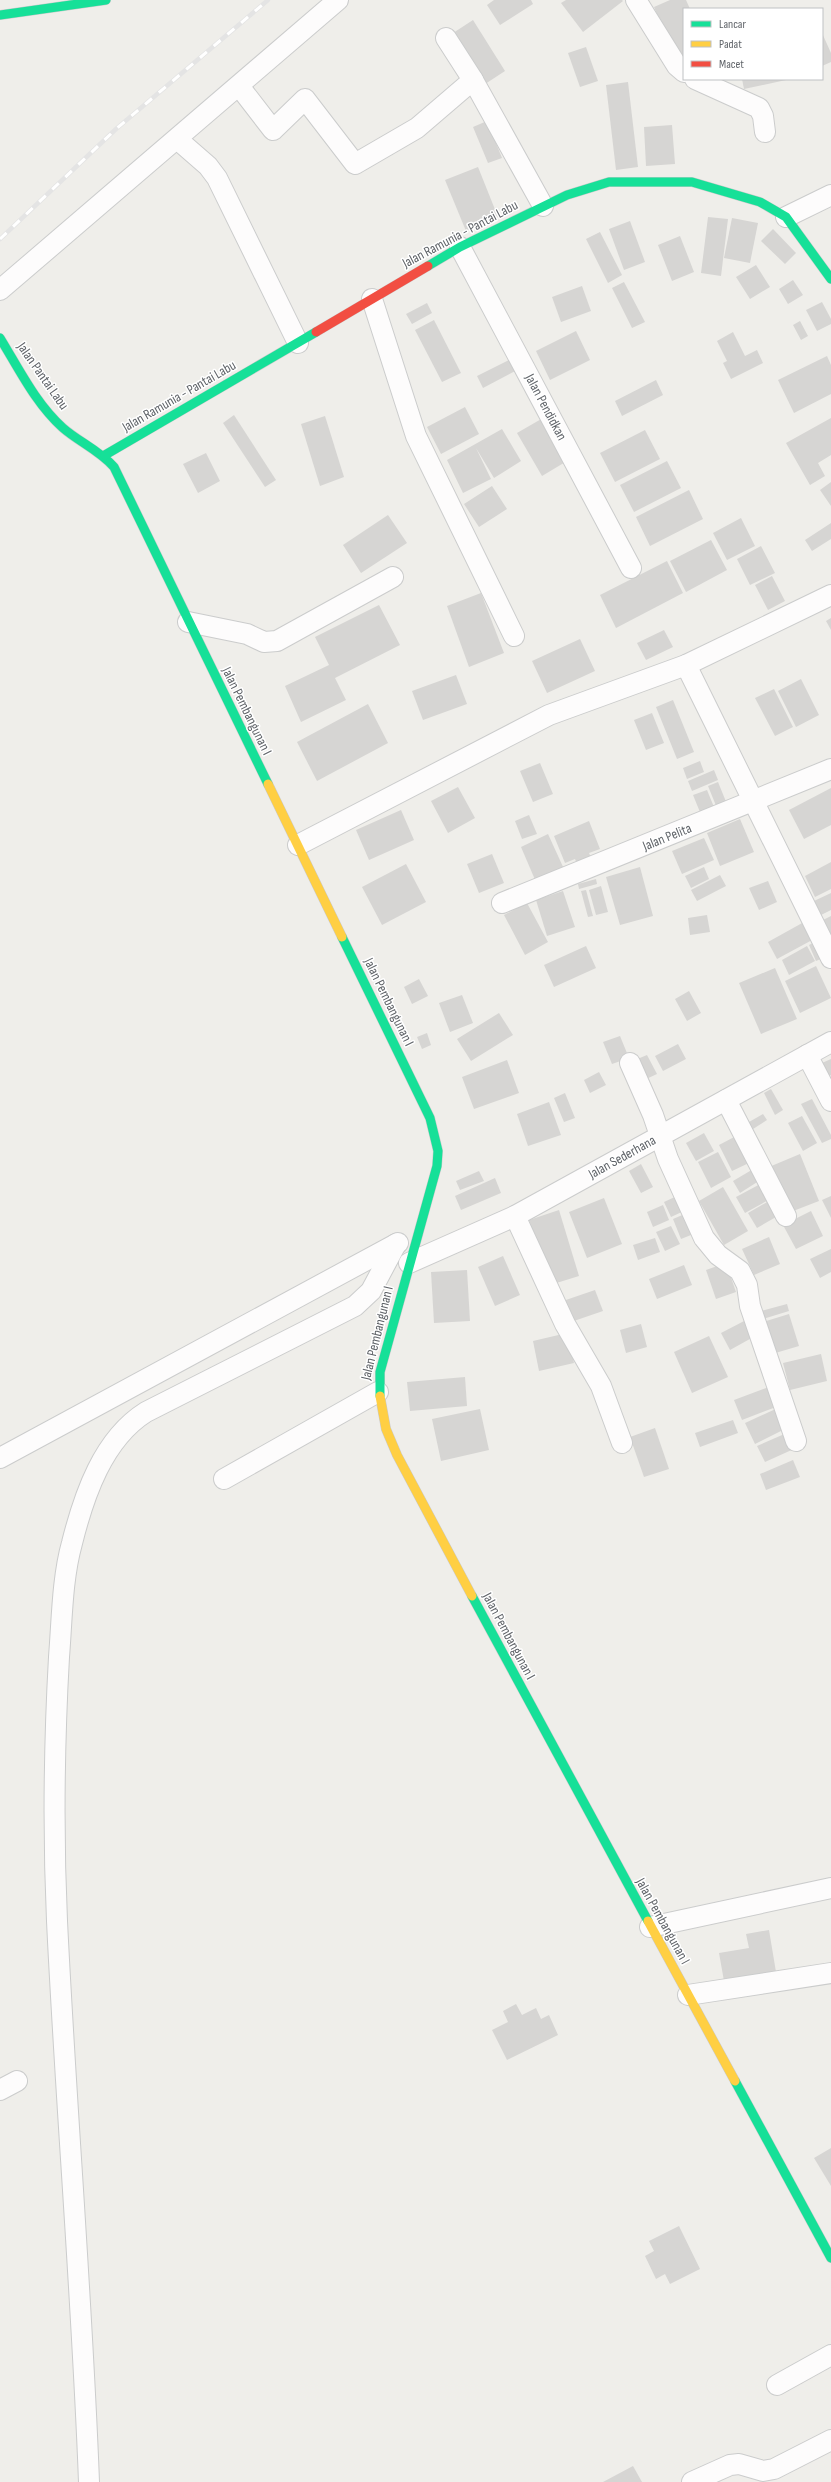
<svg xmlns="http://www.w3.org/2000/svg" width="831" height="2482" viewBox="0 0 831 2482" font-family="'Sofia Sans Condensed',sans-serif">
<rect width="100%" height="100%" fill="#efeeea"/>
<g fill="#d6d5d3">
<path d="M494,0H531L533,4L500,25L487,5Z"/>
<path d="M566,0H622L623,1L583,32L561,3Z"/>
<path d="M670,0H686L690,9H684V54L676,57L654,7Z"/>
<path d="M473,20L505,71L479,88L447,37Z"/>
<path d="M822,33L831,53V62L822,66Z"/>
<path d="M586,47L598,81L580,87L568,53Z"/>
<path d="M742,79H785L786,80L744,89Z"/>
<path d="M628,82L638,167L616,170L606,85Z"/>
<path d="M487,121L502,158L488,163L473,127Z"/>
<path d="M672,125L675,164L646,166L644,127Z"/>
<path d="M478,167L498,217L466,231L445,180Z"/>
<path d="M708,217L728,219L721,276L701,273Z"/>
<path d="M732,218L758,223L750,263L724,258Z"/>
<path d="M630,221L645,262L624,270L609,229Z"/>
<path d="M773,229L796,253L785,264L761,241Z"/>
<path d="M600,232L622,275L608,283L586,239Z"/>
<path d="M680,236L694,272L672,281L658,245Z"/>
<path d="M756,265L770,287L750,299L736,277Z"/>
<path d="M793,280L803,295L788,304L779,289Z"/>
<path d="M624,282L645,322L632,328L612,288Z"/>
<path d="M582,286L591,311L561,322L552,297Z"/>
<path d="M822,302L831,319V324L817,331L806,310Z"/>
<path d="M427,303L432,313L412,324L406,314Z"/>
<path d="M434,320L461,373L442,382L415,330Z"/>
<path d="M800,321L808,336L801,340L793,325Z"/>
<path d="M576,331L590,360L550,380L536,351Z"/>
<path d="M733,332L745,356L757,350L763,363L731,379L723,363L727,361L717,341Z"/>
<path d="M827,356L831,365V394L794,413L778,380Z"/>
<path d="M513,358L519,369L483,388L477,376Z"/>
<path d="M656,380L663,395L622,416L615,401Z"/>
<path d="M465,407L479,434L441,454L427,427Z"/>
<path d="M234,415L276,480L265,487L223,423Z"/>
<path d="M325,416L344,477L320,486L301,424Z"/>
<path d="M543,418L567,461L542,476L517,433Z"/>
<path d="M831,418V455L818,463L825,476L810,485L786,443Z"/>
<path d="M502,429L521,461L494,478L476,448L491,479L463,493L447,460Z"/>
<path d="M645,430L660,459L615,482L600,453Z"/>
<path d="M206,453L220,481L198,493L183,464Z"/>
<path d="M667,461L681,488L634,512L620,485Z"/>
<path d="M831,482V506L820,490Z"/>
<path d="M492,486L507,509L479,527L464,504Z"/>
<path d="M689,490L703,519L650,546L636,517Z"/>
<path d="M388,515L407,543L361,573L343,545Z"/>
<path d="M741,518L755,546L727,560L713,533Z"/>
<path d="M831,523V539L812,551L805,540Z"/>
<path d="M711,540L727,570L686,592L670,561Z"/>
<path d="M761,546L775,573L750,585L737,559Z"/>
<path d="M667,561L683,593L616,628L600,595Z"/>
<path d="M772,576L785,601L768,610L755,585Z"/>
<path d="M481,593L504,653L469,667L447,606Z"/>
<path d="M379,605L400,645L335,678L346,700L301,722L285,686L329,665L315,637Z"/>
<path d="M831,618V630L826,621Z"/>
<path d="M664,630L673,647L646,660L637,643Z"/>
<path d="M580,639L595,671L547,693L532,661Z"/>
<path d="M456,675L467,704L423,720L412,691Z"/>
<path d="M801,679L819,715L796,727L778,691Z"/>
<path d="M774,689L793,727L775,736L755,698Z"/>
<path d="M673,700L694,752L677,759L656,707Z"/>
<path d="M368,704L388,743L317,781L297,742Z"/>
<path d="M652,713L664,743L646,750L634,720Z"/>
<path d="M700,761L704,772L687,779L683,768Z"/>
<path d="M540,763L553,794L533,802L520,771Z"/>
<path d="M714,770L718,780L692,791L688,781Z"/>
<path d="M718,782L729,809L719,813L708,786Z"/>
<path d="M458,787L475,818L448,833L431,801Z"/>
<path d="M831,788V825L804,839L789,810Z"/>
<path d="M707,790L716,812L702,817L693,795Z"/>
<path d="M401,810L414,840L369,860L356,830Z"/>
<path d="M529,815L537,834L522,839L515,821Z"/>
<path d="M740,819L754,852L720,866L707,833Z"/>
<path d="M589,821L600,849L589,853L592,860L578,866L575,859L565,863L554,836Z"/>
<path d="M548,834L564,869L536,882L521,847Z"/>
<path d="M704,838L714,860L682,874L672,851Z"/>
<path d="M492,854L504,883L479,893L467,864Z"/>
<path d="M831,862V889L815,897L805,876Z"/>
<path d="M406,864L426,902L382,925L362,887Z"/>
<path d="M640,867L653,916L620,925L606,877Z"/>
<path d="M704,867L709,879L691,888L685,876Z"/>
<path d="M720,875L726,886L697,901L691,890Z"/>
<path d="M596,879L597,884L579,889L578,884Z"/>
<path d="M768,881L777,902L759,910L749,888Z"/>
<path d="M601,886L608,912L596,915L589,890Z"/>
<path d="M586,890L593,916L588,917L581,891Z"/>
<path d="M563,891L575,927L547,936L536,900Z"/>
<path d="M831,893V910L821,915L814,901Z"/>
<path d="M527,903L548,942L525,955L504,915Z"/>
<path d="M707,915L710,932L690,935L688,918Z"/>
<path d="M831,916V936L823,920Z"/>
<path d="M804,922L814,939L777,959L768,942Z"/>
<path d="M815,942L823,958L816,961L809,945Z"/>
<path d="M586,946L596,968L554,987L544,965Z"/>
<path d="M807,946L815,961L789,975L782,960Z"/>
<path d="M816,966L831,998L800,1013L785,981Z"/>
<path d="M775,968L797,1019L761,1034L739,983Z"/>
<path d="M419,979L428,996L412,1004L404,987Z"/>
<path d="M689,991L701,1013L687,1021L675,999Z"/>
<path d="M462,995L473,1023L450,1032L439,1003Z"/>
<path d="M499,1013L513,1035L471,1061L457,1039Z"/>
<path d="M427,1033L431,1045L422,1049L417,1037Z"/>
<path d="M620,1036L629,1058L612,1064L603,1042Z"/>
<path d="M678,1044L686,1059L663,1071L655,1056Z"/>
<path d="M647,1055L657,1074L644,1080L635,1060Z"/>
<path d="M831,1059V1075L829,1076L822,1063Z"/>
<path d="M507,1060L519,1093L474,1109L462,1077Z"/>
<path d="M599,1072L606,1085L590,1093L584,1080Z"/>
<path d="M771,1089L783,1110L775,1115L764,1093Z"/>
<path d="M565,1093L575,1118L564,1122L554,1098Z"/>
<path d="M812,1099L831,1135V1139L822,1143L801,1104Z"/>
<path d="M549,1102L561,1135L528,1146L517,1114Z"/>
<path d="M763,1114L767,1120L753,1129L749,1122Z"/>
<path d="M802,1116L817,1143L803,1151L788,1123Z"/>
<path d="M704,1133L714,1151L696,1161L686,1143Z"/>
<path d="M738,1135L751,1162L732,1171L719,1145Z"/>
<path d="M718,1152L731,1177L711,1188L698,1162Z"/>
<path d="M800,1154L819,1201L788,1213L769,1167Z"/>
<path d="M641,1164L653,1187L641,1193L629,1171Z"/>
<path d="M755,1168L762,1179L740,1193L733,1181Z"/>
<path d="M479,1171L484,1181L460,1190L456,1181Z"/>
<path d="M495,1178L501,1193L461,1210L455,1196Z"/>
<path d="M764,1182L772,1198L745,1213L736,1197Z"/>
<path d="M723,1187L748,1231L724,1245L699,1201Z"/>
<path d="M679,1195L686,1210L671,1217L664,1202Z"/>
<path d="M831,1196V1218L822,1200Z"/>
<path d="M604,1198L622,1244L587,1258L569,1212Z"/>
<path d="M774,1198L783,1213L757,1228L748,1213Z"/>
<path d="M663,1205L669,1220L653,1227L647,1212Z"/>
<path d="M559,1210L579,1276L550,1285L529,1220Z"/>
<path d="M811,1211L823,1236L796,1249L783,1225Z"/>
<path d="M687,1213L696,1233L681,1239L673,1219Z"/>
<path d="M671,1226L680,1244L665,1251L656,1232Z"/>
<path d="M769,1237L780,1264L754,1275L742,1249Z"/>
<path d="M655,1238L660,1252L638,1260L633,1245Z"/>
<path d="M831,1249V1272L820,1278L810,1259Z"/>
<path d="M503,1256L520,1295L495,1306L478,1267Z"/>
<path d="M726,1263L736,1292L716,1299L706,1270Z"/>
<path d="M684,1265L692,1285L657,1299L649,1279Z"/>
<path d="M467,1270L470,1321L434,1323L431,1272Z"/>
<path d="M595,1290L603,1311L568,1323L560,1302Z"/>
<path d="M787,1304L789,1311L763,1319L761,1311Z"/>
<path d="M789,1314L799,1346L772,1354L763,1322Z"/>
<path d="M748,1319L757,1335L730,1350L721,1333Z"/>
<path d="M641,1324L647,1347L626,1353L620,1330Z"/>
<path d="M567,1333L574,1363L539,1371L533,1341Z"/>
<path d="M709,1336L728,1377L692,1393L674,1352Z"/>
<path d="M821,1354L827,1381L790,1390L783,1363Z"/>
<path d="M465,1377L467,1406L410,1411L407,1382Z"/>
<path d="M769,1387L776,1407L742,1420L734,1400Z"/>
<path d="M780,1407L789,1427L755,1444L745,1423Z"/>
<path d="M480,1409L489,1450L441,1461L432,1419Z"/>
<path d="M733,1420L738,1433L700,1447L695,1433Z"/>
<path d="M655,1428L669,1469L644,1477L630,1437Z"/>
<path d="M789,1432L796,1448L765,1462L757,1446Z"/>
<path d="M793,1460L800,1477L766,1490L760,1474Z"/>
<path d="M769,1930L776,1972L724,1981L719,1953L749,1948L746,1934Z"/>
<path d="M516,2004L522,2015L536,2008L541,2019L549,2015L558,2035L507,2060L492,2030L508,2022L503,2011Z"/>
<path d="M831,2148V2186L814,2158Z"/>
<path d="M679,2226L700,2269L670,2284L665,2274L656,2279L645,2256L654,2251L649,2241Z"/>
<path d="M633,2466L642,2482H603Z"/>
</g>
<g fill="none" stroke-linecap="round" stroke-linejoin="round">
<g stroke="#cbcccc" stroke-width="22">
<g id="street">
<path d="M636,0L677,66L684,72"/>
<path d="M446,38L473,80L543,206"/>
<path d="M695,79L759,108L763,116L765,132"/>
<path d="M239,86L273,130L305,99L355,164L417,128L473,80"/>
<path d="M177,139L208,166L217,178L298,343"/>
<path d="M786,217L831,195"/>
<path d="M460,247L631,568"/>
<path d="M0,290L338,0"/>
<path d="M372,299L416,436L514,636"/>
<path d="M188,622L247,634L264,642L277,641L393,577"/>
<path d="M686,665L831,958"/>
<path d="M298,845L549,715L686,665L831,595"/>
<path d="M502,903L831,769"/>
<path d="M807,1055L831,1101"/>
<path d="M630,1063L653,1115L668,1159L704,1238L718,1255L740,1271L747,1285L750,1306L796,1441"/>
<path d="M726,1100L786,1216"/>
<path d="M515,1216L565,1324L601,1386L622,1443"/>
<path d="M409,1263L515,1216L831,1042"/>
<path d="M0,1458L398,1243"/>
<path d="M224,1479L378,1392"/>
<path d="M650,1927L831,1888"/>
<path d="M688,1995L831,1973"/>
<path d="M0,2090L17,2081"/>
<path d="M777,2385L831,2355"/>
<path d="M89,2482C82,2295 66,2108 57,1921C53,1833 54,1746 59,1657C62,1620 62,1579 72,1543C84,1495 103,1439 146,1412L355,1306L371,1291L396,1244"/>
<path d="M692,2482L730,2465L739,2464L763,2471L774,2469L831,2440"/>
</g>
</g>
<g stroke="#cacacb" stroke-width="10">
<g id="fast">
<path d="M0,15L106,0"/>
<path d="M428,266L460,247L567,195L609,182H692L760,202L786,217L831,279"/>
<path d="M0,338C19,369 36,404 63,428C79,442 99,450 114,467L268,784"/>
<path d="M105,455L316,332"/>
<path d="M342,937L430,1118L438,1151L437,1166L380,1372V1396"/>
<path d="M472,1596L648,1921"/>
<path d="M735,2081L831,2258"/>
</g>
</g>
<g stroke="#cacacb" stroke-width="10">
<g id="slow">
<path d="M268,784L342,937"/>
<path d="M380,1396L386,1429L397,1455L472,1596"/>
<path d="M648,1921L735,2081"/>
</g>
</g>
<g stroke="#cacacb" stroke-width="10">
<path id="jam" d="M316,332L428,266"/>
</g>
<use href="#street" stroke="#fdfcfc" stroke-width="20"/>
<use href="#fast" stroke="#16e098" stroke-width="9"/>
<use href="#slow" stroke="#ffcf43" stroke-width="9"/>
<use href="#jam" stroke="#f24e42" stroke-width="9"/>
<g stroke="#e4e4e4" stroke-width="4.5">
<path id="rail" d="M0,239L116,129L268,0"/>
</g>
<use href="#rail" stroke="#fff" stroke-width="3" stroke-dasharray="9" stroke-linecap="butt"/>
</g>
<g text-anchor="middle" dominant-baseline="central" stroke-width="3" stroke-linejoin="round" paint-order="stroke">
<g font-size="14" fill="#5f6368" stroke="#fff">
<text transform="translate(460 234) rotate(-28)">Jalan Ramunia - Pantai Labu</text>
<text transform="translate(43 376) rotate(55)">Jalan Pantai Labu</text>
<text transform="translate(179 396) rotate(-30)">Jalan Ramunia - Pantai Labu</text>
<text transform="translate(546 407) rotate(62)">Jalan Pendidkan</text>
<text transform="translate(247 711) rotate(64)">Jalan Pembangunan I</text>
<text transform="translate(667 837) rotate(-22)">Jalan Pelita</text>
<text transform="translate(389 1002) rotate(64)">Jalan Pembangunan I</text>
<text transform="translate(622 1157) rotate(-29)">Jalan Sederhana</text>
<text transform="translate(377 1333) rotate(-76)">Jalan Pembangunan I</text>
<text transform="translate(509 1636) rotate(62)">Jalan Pembangunan I</text>
<text transform="translate(663 1921) rotate(61)">Jalan Pembangunan I</text>
</g>
</g>
<rect x="683" y="8" width="140" height="72" fill="#ffffff" stroke="#bfc1c3"/>
<rect x="691" y="21" width="20" height="6" fill="#16e098" stroke="#bfc1c3"/>
<text x="719" y="28" font-size="12" fill="#5f6368">Lancar</text>
<rect x="691" y="41" width="20" height="6" fill="#ffcf43" stroke="#bfc1c3"/>
<text x="719" y="48" font-size="12" fill="#5f6368">Padat</text>
<rect x="691" y="61" width="20" height="6" fill="#f24e42" stroke="#bfc1c3"/>
<text x="719" y="68" font-size="12" fill="#5f6368">Macet</text>
</svg>
